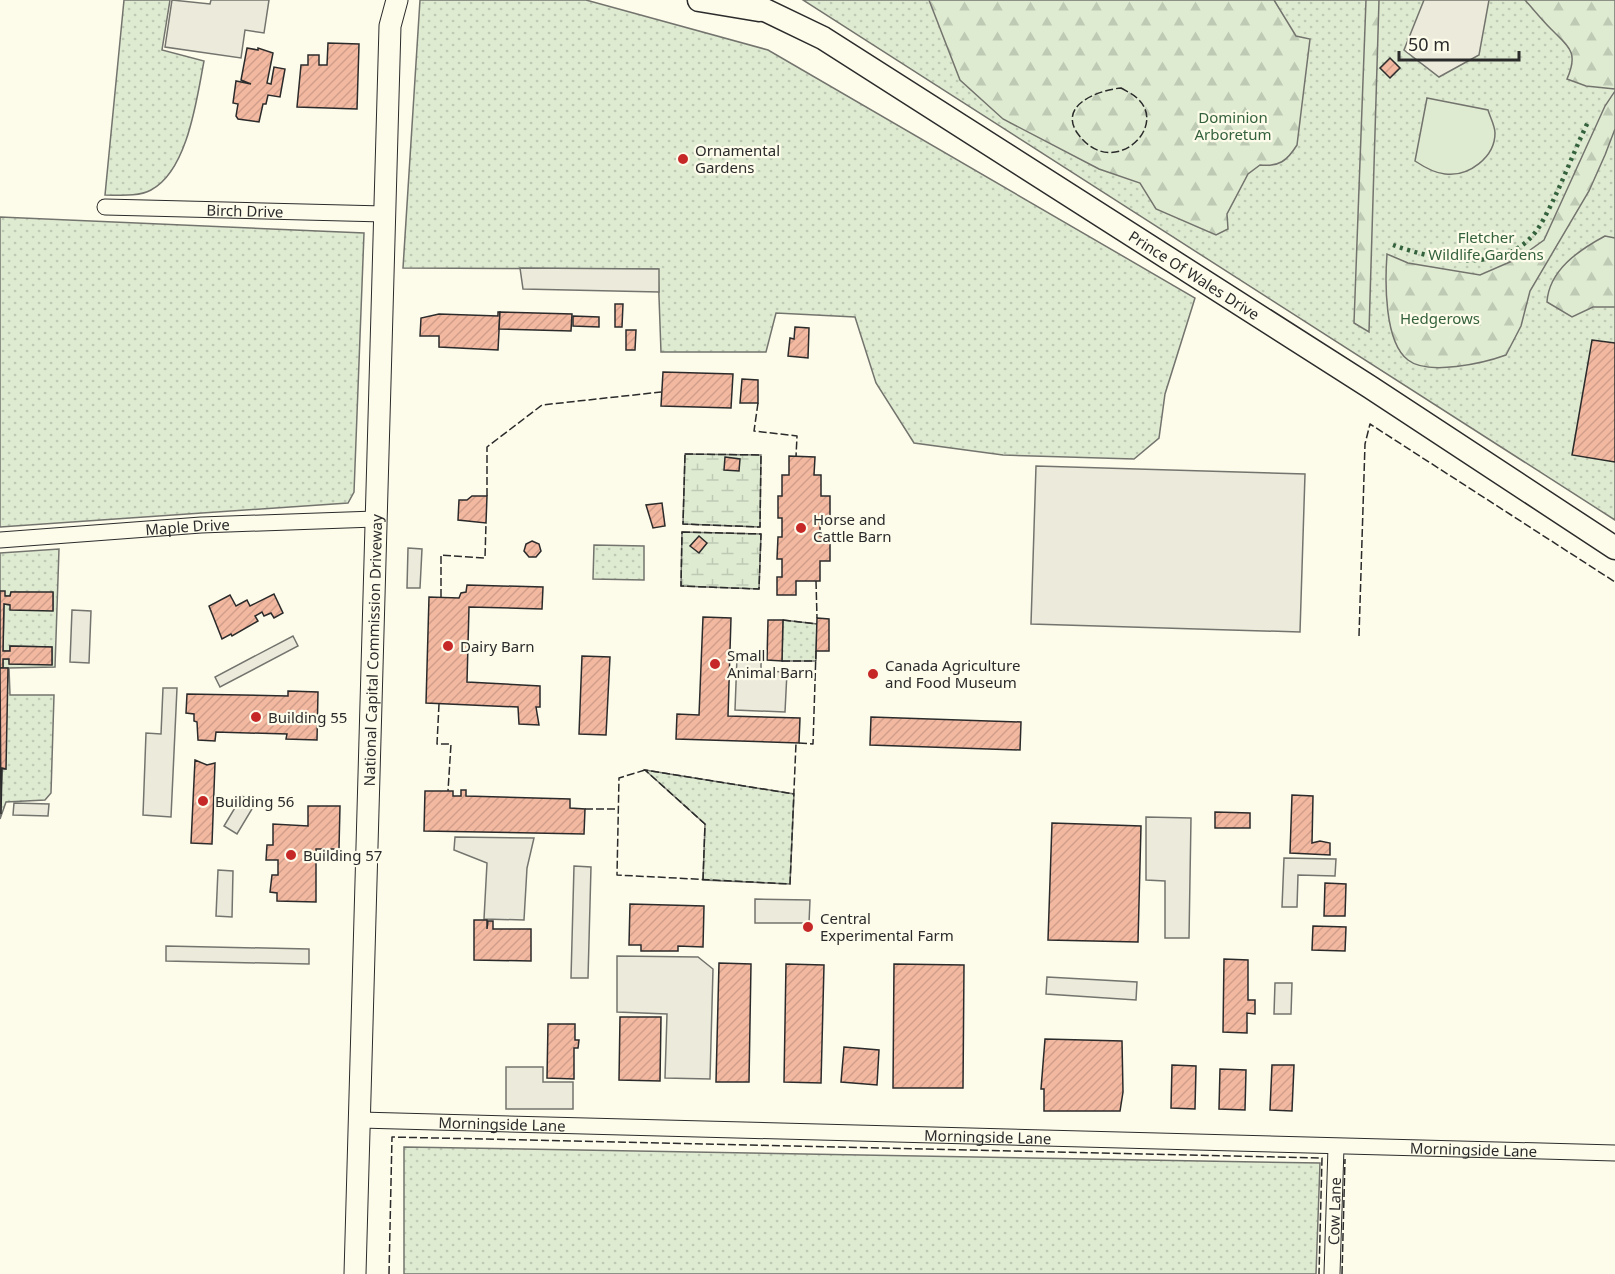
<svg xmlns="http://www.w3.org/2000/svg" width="1615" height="1274" viewBox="0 0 1615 1274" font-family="'Noto Sans',sans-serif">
<defs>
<pattern id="grass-dots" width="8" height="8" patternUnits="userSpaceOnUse" patternTransform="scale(1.5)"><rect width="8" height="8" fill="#deebd1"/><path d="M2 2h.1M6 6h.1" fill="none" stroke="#bfcab4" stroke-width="1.8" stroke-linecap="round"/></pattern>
<pattern id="forest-firs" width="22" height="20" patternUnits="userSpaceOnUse" patternTransform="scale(1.5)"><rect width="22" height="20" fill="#deebd1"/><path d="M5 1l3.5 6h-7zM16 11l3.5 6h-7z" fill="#bfcab4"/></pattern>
<pattern id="wetland-marsh" width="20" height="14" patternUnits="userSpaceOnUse" patternTransform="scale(1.5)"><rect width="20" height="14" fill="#deebd1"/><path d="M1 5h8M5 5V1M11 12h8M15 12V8" fill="none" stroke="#bfcab4"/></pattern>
<pattern id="building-hatch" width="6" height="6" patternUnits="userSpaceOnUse" patternTransform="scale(1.5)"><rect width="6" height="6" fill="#f2b8a0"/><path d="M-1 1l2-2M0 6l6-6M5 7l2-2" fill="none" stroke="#d09e8a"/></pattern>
</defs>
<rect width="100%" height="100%" fill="#fdfbea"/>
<g fill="url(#grass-dots)" stroke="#74746e" stroke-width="1.5">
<path d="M124,0H170L162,50L204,61C197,97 188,171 151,190C138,197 120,195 105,195Z"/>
<path d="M420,0H586L768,50L1195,298L1165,394L1159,438L1134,459L1003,455L914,443L876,383L855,317L776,313L766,352H661L658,269L403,268Z"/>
<path d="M803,0H1615V520Z"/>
<path d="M0,217L364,233L354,492L348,503L0,527Z"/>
<path d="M594,545L644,546V580L593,579Z"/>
<path d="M59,549L55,667L9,668L10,695H54L51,793L45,800L6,802L0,819L2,768L5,769L8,668H3V659H9L10,664H52V647L10,646V651H3L4,604L53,610V593L11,592L10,596H5L0,591V553Z"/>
<path d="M783,620L817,624L816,661H782Z"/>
<path d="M645,770L794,794L790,884L703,880L705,824Z"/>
<path d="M404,1147L1320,1163L1316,1274H404Z"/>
</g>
<g fill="url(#forest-firs)" stroke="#74746e" stroke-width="1.5">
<path d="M929,0H1274L1296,36L1310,39L1297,145C1287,161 1279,167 1260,165L1248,174L1227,214L1228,229L1216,235L1156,209L1140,183L1099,169L1003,119L960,80Z"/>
<path d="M1366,0H1379L1369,332L1354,323Z"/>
<path d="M1525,0H1615V89L1586,86L1567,79C1579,52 1569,47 1551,29C1542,20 1534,10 1525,0Z"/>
<path d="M1615,91V129L1605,155L1589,191L1530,291L1521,326L1506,355C1484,363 1428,376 1408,360C1384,342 1385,281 1387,254L1408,263L1480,275L1519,258L1544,240L1605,106Z"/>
<path d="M1605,236L1615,238V307H1593L1572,317L1547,302C1549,270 1579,250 1605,236Z"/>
</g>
<g fill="url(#wetland-marsh)" stroke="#74746e" stroke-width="1.5">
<path d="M685,454L761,455L760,527L683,524Z"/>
<path d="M682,532L761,534L759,589L681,586Z"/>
</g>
<path fill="#deebd1" stroke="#74746e" stroke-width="1.5" d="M1427,98L1488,110C1490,117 1495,126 1495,133C1495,157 1469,177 1445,174C1434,173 1424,167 1415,161Z"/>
<g fill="#eceadb" stroke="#74746e" stroke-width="1.5">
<path d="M172,0L210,4L211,0H269L264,33L245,30L241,58L165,47Z"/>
<path d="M1424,0H1489L1479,55L1439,77L1404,50Z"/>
<path d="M520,268L659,269V292L523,289Z"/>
<path d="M1036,466L1305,474L1300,632L1031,624Z"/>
<path d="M408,548L422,549L420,588H407Z"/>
<path d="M72,610L91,611L89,663L70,662Z"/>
<path d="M293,636L298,646L220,687L215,677Z"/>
<path d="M737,657L761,658V671L787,672L785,712L735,710Z"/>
<path d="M163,688H177L171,817L143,815L146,733L161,734Z"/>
<path d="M242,796L255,804L237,834L224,826Z"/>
<path d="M14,803L49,804L48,816L13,815Z"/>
<path d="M1146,817L1191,818L1189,938H1165V881L1146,880Z"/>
<path d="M455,837L534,838L527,868L524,920L484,919L487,863L454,850Z"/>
<path d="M1284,858L1336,859L1335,876L1298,875L1297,907H1282Z"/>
<path d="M574,866L591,867L588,978H571Z"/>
<path d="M218,870L233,871L232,917L216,916Z"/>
<path d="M755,899L810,900L809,923H755Z"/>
<path d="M166,946L309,949V964L166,961Z"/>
<path d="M617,956L698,957L713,969L710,1079L665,1078L667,1014L617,1012Z"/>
<path d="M1047,977L1137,982L1136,1000L1046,994Z"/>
<path d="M1275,983H1292L1291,1014H1274Z"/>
<path d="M506,1067H543V1082H573V1109H506Z"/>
</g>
<g fill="url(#building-hatch)" stroke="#2b2b2b" stroke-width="1.5">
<path d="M328,43L359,44L357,109L297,107L301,65H308V55H319V65H327Z"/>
<path d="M247,48L258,50V48L273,53L267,83L271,84L274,67L285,69L280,97L268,95L266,104H263L259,122L238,119L236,116L238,104L233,103L236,81L251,84L241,80Z"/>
<path d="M1390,58L1400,68L1390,78L1380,68Z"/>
<path d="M615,304H623L622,327H615Z"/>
<path d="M498,312H500L498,350L439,347V336H420L421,318L439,314L498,316Z"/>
<path d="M500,312L572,314L571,331L499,329Z"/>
<path d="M573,316L599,317V327L573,326Z"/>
<path d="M795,327L809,328L808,358L788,356L790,338L794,339Z"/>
<path d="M626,330H636L635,350H626Z"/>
<path d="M1592,340L1615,343V462L1572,455Z"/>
<path d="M663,372L733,374L731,408L661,406Z"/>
<path d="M742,379L758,380V403H740Z"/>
<path d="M789,456L815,457L814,475H821V496H830V520H820V536H830V561H820V581H796V595H777V577H782V559H777L778,537H782V518H778V496H782V475H789Z"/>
<path d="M725,457L740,459L739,471L724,470Z"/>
<path d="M472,496H487L486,523L458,520L459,500H467Z"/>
<path d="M662,503L665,526L653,528L646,505Z"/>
<path d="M699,536L707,543L699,553L690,546Z"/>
<path d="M532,541L539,544L541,551L536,557H529L524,551L526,544Z"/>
<path d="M467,585L543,587L542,609L469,607L467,682L540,686V707H536L539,725L519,724L518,707L426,703L429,597L459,598L461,593L466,592Z"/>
<path d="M0,591H5V596H10L11,592H53V611L10,610V605L4,604L3,651H10V646L52,647V665L9,664V659H3V668H0Z"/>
<path d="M274,594L283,613L274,618L271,613L264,616L262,612L255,616L258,621L232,636L231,634L222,639L209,606L230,595L236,606L247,600L250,606Z"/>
<path d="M703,617L731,618L728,716L800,718L799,743L676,739L677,714L699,715Z"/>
<path d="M817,618L829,619V651H816Z"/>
<path d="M768,620H783L782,661L767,660Z"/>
<path d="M582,656L610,657L606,735L579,734Z"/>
<path d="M0,668H8L6,769L2,768L1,814Z"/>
<path d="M288,691L318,692L317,740L286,739L287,734L216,732L215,741L198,740L197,722L194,721V714L186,713L187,694L288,696Z"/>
<path d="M871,717L1021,722L1020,750L870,745Z"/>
<path d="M195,760L207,765L215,763L212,844L191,843Z"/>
<path d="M461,790H466V796L570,799V808L585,809L584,834L424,831L425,791H453V796H461Z"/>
<path d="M1292,795L1313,796L1312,843L1320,841L1330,843V855L1290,853Z"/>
<path d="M308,806H340L339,849H316V902L277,901V893L270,892L272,875H278V860H266L267,845H273V824L308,826Z"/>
<path d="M1215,812L1250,813V828H1215Z"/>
<path d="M1052,823L1141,826L1138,942L1048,940Z"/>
<path d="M1325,883L1346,884L1345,916H1324Z"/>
<path d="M630,904L704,906L703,947L678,946V951H641V945H629Z"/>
<path d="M474,920H487V929L488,921H493V929H531V961L474,960Z"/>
<path d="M1313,926L1346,927L1345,951L1312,950Z"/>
<path d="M1224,959L1248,960V1000H1255V1014L1247,1013V1033L1223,1032Z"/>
<path d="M719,963L751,964L749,1082H716Z"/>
<path d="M786,964L824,965L821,1083L784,1082Z"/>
<path d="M894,964L964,965L963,1088H893Z"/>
<path d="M620,1017H661L660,1081L619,1080Z"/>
<path d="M548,1024H575V1040H579L578,1048H574V1079L547,1078Z"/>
<path d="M1045,1039L1122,1041L1123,1092L1120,1111H1044V1089H1041Z"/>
<path d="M844,1047L879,1050L877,1085L841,1082Z"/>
<path d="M1172,1065L1196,1066L1195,1109L1171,1108Z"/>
<path d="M1272,1065H1294L1292,1111L1270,1110Z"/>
<path d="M1220,1069L1246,1070L1245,1110L1219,1109Z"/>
</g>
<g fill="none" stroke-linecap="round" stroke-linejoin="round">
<g stroke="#2b2b2b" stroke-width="17">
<g id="street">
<path id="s1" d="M105,207L384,214"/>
<path id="s2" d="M0,540L201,525L375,519"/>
<path id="s3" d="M360,1120L1615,1153"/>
<path id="s4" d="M1332,1274L1336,1147"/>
</g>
</g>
<g stroke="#2b2b2b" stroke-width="23">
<g id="secondary">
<path id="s5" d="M355,1274L390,26L397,0"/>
</g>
</g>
<g stroke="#2b2b2b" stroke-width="25">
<g id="primary">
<path d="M699,0L759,10"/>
<path id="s6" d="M744,0L823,38L1370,387L1615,548"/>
</g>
</g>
<use href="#street" stroke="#fdfbea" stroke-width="15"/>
<use href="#secondary" stroke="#fdfbea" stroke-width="21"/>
<use href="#primary" stroke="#fdfbea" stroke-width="22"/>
<path stroke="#34623c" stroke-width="4.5" stroke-dasharray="3 4.5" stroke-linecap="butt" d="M1393,245C1440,262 1513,276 1542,222C1560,190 1572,155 1588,122"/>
<g stroke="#2b2b2b" stroke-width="1.5" stroke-dasharray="8 3" stroke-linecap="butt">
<path d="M1121,88C1126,91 1133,94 1137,98C1170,127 1112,181 1078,134C1057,105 1099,90 1121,88Z"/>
<path d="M758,403L754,431L797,436L796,457"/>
<path d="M685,454L761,455L760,527L683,524Z"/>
<path d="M487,496V447L542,405L661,392"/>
<path d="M682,532L761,534L759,589L681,586Z"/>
<path d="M816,581L817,618"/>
<path d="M441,597V555L485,558L486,523"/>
<path d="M783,620L817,624"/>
<path d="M1359,636L1365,444L1370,424L1615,582"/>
<path d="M782,661H816"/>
<path d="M439,704L437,744H451L448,791"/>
<path d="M799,743L813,744L816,651"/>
<path d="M645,770L619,778L617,875L790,884L796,743"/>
<path d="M585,809H617"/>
<path d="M703,880L705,824L645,770L794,794"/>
<path d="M389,1274L392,1137L1322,1158L1319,1274"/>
<path d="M1342,1274L1345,1159"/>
</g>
</g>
<g fill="#c62828" stroke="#fdfbea" stroke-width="2">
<circle cx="683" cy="159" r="6"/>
<circle cx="801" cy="528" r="6"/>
<circle cx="448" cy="646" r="6"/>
<circle cx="715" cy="664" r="6"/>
<circle cx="873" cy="674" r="6"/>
<circle cx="256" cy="717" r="6"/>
<circle cx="203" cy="801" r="6"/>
<circle cx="291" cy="855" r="6"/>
<circle cx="808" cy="927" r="6"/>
</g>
<g text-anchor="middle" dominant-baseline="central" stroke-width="4.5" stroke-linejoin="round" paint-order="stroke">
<g font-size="15" fill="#34623c" stroke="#fdfbea">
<text x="1233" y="117">Dominion<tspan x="1233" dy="17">Arboretum</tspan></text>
<text x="1486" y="237">Fletcher<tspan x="1486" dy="17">Wildlife Gardens</tspan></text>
<text x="1440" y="318">Hedgerows</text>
</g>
<g font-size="15" fill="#2b2b2b" stroke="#fdfbea" text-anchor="start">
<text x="695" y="150">Ornamental<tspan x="695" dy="17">Gardens</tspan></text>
<text x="813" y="519">Horse and<tspan x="813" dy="17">Cattle Barn</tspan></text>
<text x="460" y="646">Dairy Barn</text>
<text x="727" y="655">Small<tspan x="727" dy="17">Animal Barn</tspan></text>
<text x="885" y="665">Canada Agriculture<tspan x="885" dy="17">and Food Museum</tspan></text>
<text x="268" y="717">Building 55</text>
<text x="215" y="801">Building 56</text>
<text x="303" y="855">Building 57</text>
<text x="820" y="918">Central<tspan x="820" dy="17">Experimental Farm</tspan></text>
</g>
<g font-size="15" fill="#2b2b2b" stroke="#fdfbea">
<text stroke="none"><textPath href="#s1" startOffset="140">Birch Drive</textPath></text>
<text stroke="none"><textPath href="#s6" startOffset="528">Prince Of Wales Drive</textPath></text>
<text stroke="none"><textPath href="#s2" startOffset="188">Maple Drive</textPath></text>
<text stroke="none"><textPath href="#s5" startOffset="624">National Capital Commission Driveway</textPath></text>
<text stroke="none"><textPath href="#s3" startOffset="142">Morningside Lane</textPath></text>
<text stroke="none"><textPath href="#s3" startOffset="628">Morningside Lane</textPath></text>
<text stroke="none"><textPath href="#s3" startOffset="1114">Morningside Lane</textPath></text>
<text stroke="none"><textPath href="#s4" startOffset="63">Cow Lane</textPath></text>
</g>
</g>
<path d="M1399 51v9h120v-9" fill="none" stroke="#2b2b2b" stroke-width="3"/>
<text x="1408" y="51" font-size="18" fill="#2b2b2b" stroke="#fdfbea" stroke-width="4.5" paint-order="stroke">50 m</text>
</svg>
